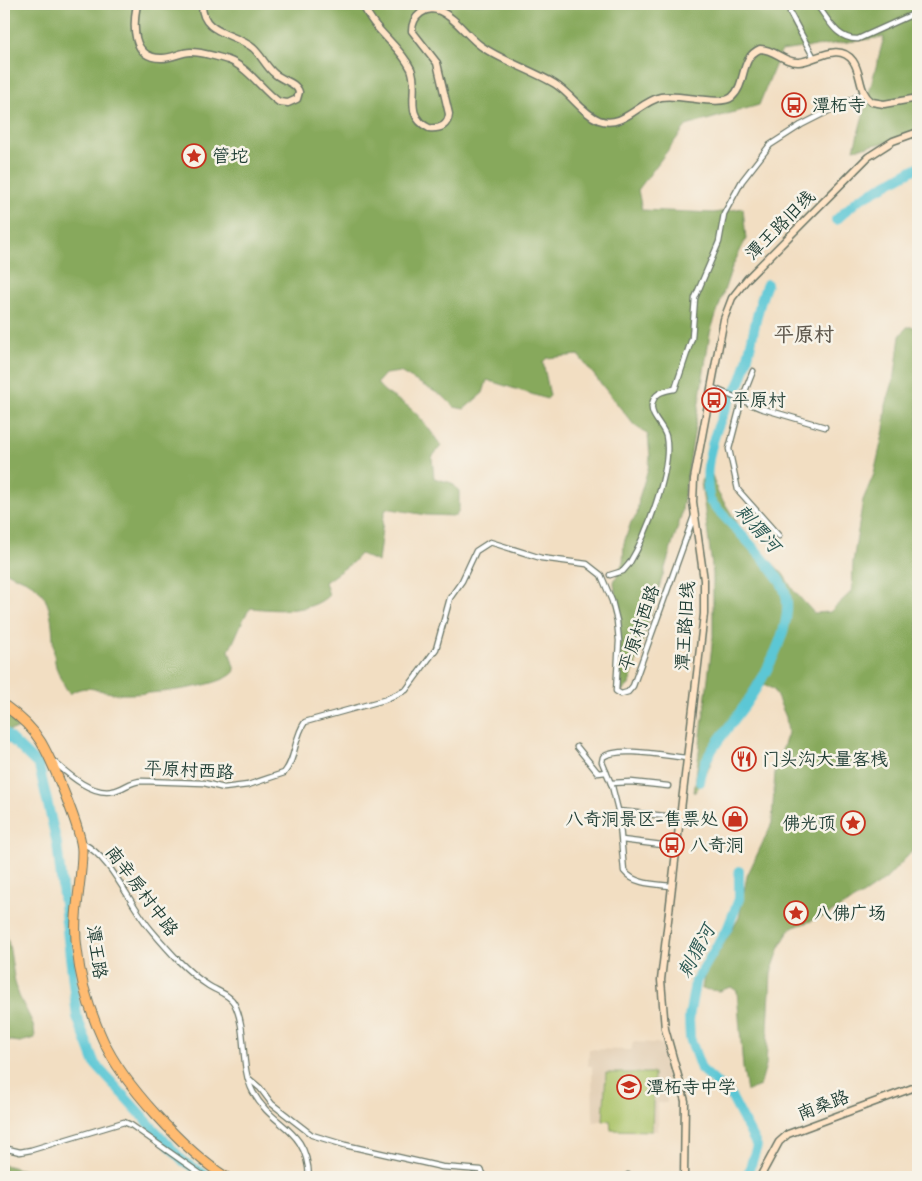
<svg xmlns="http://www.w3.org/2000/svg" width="922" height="1181" viewBox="0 0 922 1181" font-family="'Shantell Sans','LXGW WenKai TC',sans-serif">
<rect width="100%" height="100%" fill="#f7f3e8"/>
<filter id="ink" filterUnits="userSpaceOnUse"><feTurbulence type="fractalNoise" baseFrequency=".02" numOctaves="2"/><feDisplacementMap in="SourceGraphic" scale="10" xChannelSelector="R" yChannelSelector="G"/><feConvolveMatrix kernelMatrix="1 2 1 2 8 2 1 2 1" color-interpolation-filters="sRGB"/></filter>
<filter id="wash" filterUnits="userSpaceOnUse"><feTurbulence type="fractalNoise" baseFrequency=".0096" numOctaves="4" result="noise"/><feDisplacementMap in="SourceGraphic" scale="20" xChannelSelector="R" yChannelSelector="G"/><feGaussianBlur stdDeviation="1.12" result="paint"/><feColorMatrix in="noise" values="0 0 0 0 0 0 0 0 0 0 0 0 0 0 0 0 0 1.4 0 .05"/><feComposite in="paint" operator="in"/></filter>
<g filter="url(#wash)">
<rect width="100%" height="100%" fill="#f2dec2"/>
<path fill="#e2ceb3" d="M633,1042L657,1043L665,1046L672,1070L667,1071V1103H658V1131L611,1130L610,1120L593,1122L592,1066H588L589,1049L631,1050Z"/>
<path fill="#aac368" stroke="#64804e" d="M606,1073H654L652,1131L611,1130L610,1120L603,1121Z"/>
<g fill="#87a95c" stroke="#537348">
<path d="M4,4H918V136L854,149L884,37L781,51L759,105L686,126L638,190L642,210L714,213L743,208L746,239L732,267L710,333L681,516L629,685L622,691L619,685L618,618L614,582L623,562L624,543L631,522L637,515L639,498L648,469L650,457L648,435L634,425L578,355L547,358L543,362L550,396L547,399L487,380L483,393L464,409L454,407L444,397L400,372L385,374L377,383C386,396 400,399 411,409C423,419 432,433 441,446L432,457L434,478L452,483L459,491V509L456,516L426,515L386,508L383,520L378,562L360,554L353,562L325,582L329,595C310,614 275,610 251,608C243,615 236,639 229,650L235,671C224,688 143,695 121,694C103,694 86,681 70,694C64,686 59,677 56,667C50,640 58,606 35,586C26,579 13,577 4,570Z"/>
<path d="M907,327H918V845L886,879L861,896L825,916L791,928L781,944L771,973L766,1065L760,1086L747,1091L743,1068L737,991L731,987L719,991L702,989L704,976L739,918L747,876L772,823L775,771L788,733L786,717L774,690L756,679C745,700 730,717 720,738C710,759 710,775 694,793L713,637V574L701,481L705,475H712L718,493L746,536L783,574L793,590L814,613L830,612L852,591L853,562L863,500L874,474L884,430L886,405L895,375L900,336Z"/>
<path d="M4,714L13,721L18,729L4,731Z"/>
<path d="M4,927C12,948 11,969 17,990C22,1007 35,1019 35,1038L20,1042L4,1040Z"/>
<path d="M4,1165L24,1170L30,1177H4Z"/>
</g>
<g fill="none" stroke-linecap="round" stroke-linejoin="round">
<g stroke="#5cc7d5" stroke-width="10">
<path d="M836,220L858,200L918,167"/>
<path d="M4,732L39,766L57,844L77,1017L95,1064L183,1161L209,1177"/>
<path d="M700,782C702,758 720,739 734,720C756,692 799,625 784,589C774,565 729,523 710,501C702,470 713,433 728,404C732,395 739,387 742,377C753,347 754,314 767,284"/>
<path d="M739,871V899L728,927L695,983L689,1018L690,1038L701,1069L731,1096L757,1146L747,1177"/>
</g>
</g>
</g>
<g filter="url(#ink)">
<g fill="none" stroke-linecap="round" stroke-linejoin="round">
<g stroke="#697566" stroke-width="7">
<g id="street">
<path d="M791,4L790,13L813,56"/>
<path d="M816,4C828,18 836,40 858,39L918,12"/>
<path d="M753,371L742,399L729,449L738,490L779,536"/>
<path d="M713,388L760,408L825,427"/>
<path d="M610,575L623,571L629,564C646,536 673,469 666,436C663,425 650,416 652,405C654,392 664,391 675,389L692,338L695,298L719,242L724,214L742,181L770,145L801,125L864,93"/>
<path d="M577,747L598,773L606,772"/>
<path d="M52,760C67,773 91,796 113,791C124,789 130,781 142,781L204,783L224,788L248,785L284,773C296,759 294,737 305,722L384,700L406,690L436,649L450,598L462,581L476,551L490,542L541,558L587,564L601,575L612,601L617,621L619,641L616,691L621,694L628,692L633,686L694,516"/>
<path d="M611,783L631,782L668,786"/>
<path d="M618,811L665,816"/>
<path d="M622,840L662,845"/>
<path d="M82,843C113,858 129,905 152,931C168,950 188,973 209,986C217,991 230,995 234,1003C248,1030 239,1065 253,1092C273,1129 307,1126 309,1177"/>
<path d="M672,886C655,884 635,885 624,871L619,814L612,786L602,762L603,757C618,746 667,756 687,758"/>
<path d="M248,1078L260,1088L272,1104L312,1135L345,1145L442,1167L481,1170L485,1177"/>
<path d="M4,1148L20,1152L31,1150L124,1122L131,1125L205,1177"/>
<path d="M628,1175V1177"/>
</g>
</g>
<g stroke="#697566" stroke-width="9">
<g id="secondary">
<path d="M137,4C133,24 131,58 161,58C171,59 180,52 191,52C202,52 218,57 228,60C248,67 262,90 279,102L288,103L297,99L299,92C296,82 283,81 275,74C266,67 262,56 253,48C235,33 201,34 202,4"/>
<path d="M363,4C373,31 399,44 411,69C420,90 402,115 429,128C440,129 448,126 449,114L437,63L412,31C412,16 426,5 440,11C456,18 467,36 481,46C502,61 532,70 555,84C571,94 582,113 599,120C623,129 639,102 661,97C679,93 720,107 732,97C747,84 739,58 760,49C775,49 784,63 799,62C815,61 839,41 853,61C862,74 858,92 872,102L884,104L918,98"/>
<path d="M684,1177L685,1101L665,1029L661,980L704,614V580L693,502L694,479L724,319L732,298L747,279L868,157L893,141L918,132"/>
<path d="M760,1177L779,1142L788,1134L918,1086"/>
</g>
</g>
<g stroke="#697566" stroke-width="11">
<path id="highway" d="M4,705C18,715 32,727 41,742C52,761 82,831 82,851C82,884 72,916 77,949C80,980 90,1012 103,1040C122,1083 186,1152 226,1177"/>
</g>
<use href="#street" stroke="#fff" stroke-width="4.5"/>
<use href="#secondary" stroke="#ffe4c6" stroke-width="6"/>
<use href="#highway" stroke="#ffbb71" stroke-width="9"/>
</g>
</g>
<defs>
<g id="bus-ring" transform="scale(1.25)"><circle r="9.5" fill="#f7f3e8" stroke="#c8321e" stroke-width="1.5"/><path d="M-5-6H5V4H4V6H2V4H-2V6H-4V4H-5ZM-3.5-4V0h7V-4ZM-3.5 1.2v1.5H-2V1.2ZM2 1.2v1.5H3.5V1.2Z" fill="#c8321e"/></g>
<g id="sight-ring" transform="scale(1.25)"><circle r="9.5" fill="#f7f3e8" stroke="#c8321e" stroke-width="1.5"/><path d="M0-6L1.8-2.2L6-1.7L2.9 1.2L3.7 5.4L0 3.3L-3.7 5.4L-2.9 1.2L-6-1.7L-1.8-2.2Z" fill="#c8321e"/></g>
<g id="restaurant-ring" transform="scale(1.25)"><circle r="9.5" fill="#f7f3e8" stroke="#c8321e" stroke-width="1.5"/><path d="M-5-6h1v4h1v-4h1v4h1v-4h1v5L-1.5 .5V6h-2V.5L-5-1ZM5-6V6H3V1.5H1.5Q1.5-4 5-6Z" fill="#c8321e"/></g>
<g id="shop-ring" transform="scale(1.25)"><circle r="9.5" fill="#f7f3e8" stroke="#c8321e" stroke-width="1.5"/><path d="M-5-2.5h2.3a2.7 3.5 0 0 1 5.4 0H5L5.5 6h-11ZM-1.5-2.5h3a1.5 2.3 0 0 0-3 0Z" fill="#c8321e"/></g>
<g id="school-ring" transform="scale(1.25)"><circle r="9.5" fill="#f7f3e8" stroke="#c8321e" stroke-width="1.5"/><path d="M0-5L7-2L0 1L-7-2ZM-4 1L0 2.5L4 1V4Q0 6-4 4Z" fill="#c8321e"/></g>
</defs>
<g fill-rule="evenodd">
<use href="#bus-ring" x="794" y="105"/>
<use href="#sight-ring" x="194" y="156"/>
<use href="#bus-ring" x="714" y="400"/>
<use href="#restaurant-ring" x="744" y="759"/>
<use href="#shop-ring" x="735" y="819"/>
<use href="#sight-ring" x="853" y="823"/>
<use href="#bus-ring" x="672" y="845"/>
<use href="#sight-ring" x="796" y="913"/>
<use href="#school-ring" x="629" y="1087"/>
</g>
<g text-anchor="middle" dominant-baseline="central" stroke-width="5" stroke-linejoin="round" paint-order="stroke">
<g font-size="18" fill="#1f3d34" stroke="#f7f3e8" text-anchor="start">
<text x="812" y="105">潭柘寺</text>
<text x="212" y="156">管坨</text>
<text x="732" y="400">平原村</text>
<text x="762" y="759">门头沟大量客栈</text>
<text x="718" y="819" text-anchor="end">八奇洞景区-售票处</text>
<text x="836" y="823" text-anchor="end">佛光顶</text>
<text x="690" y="845">八奇洞</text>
<text x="814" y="913">八佛广场</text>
<text x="646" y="1087">潭柘寺中学</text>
</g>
<g font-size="18" fill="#1f3d34" stroke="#f7f3e8">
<text transform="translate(780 225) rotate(-45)">潭王路旧线</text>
<text transform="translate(685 626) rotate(-86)">潭王路旧线</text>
<text transform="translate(639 628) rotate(-71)">平原村西路</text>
<text transform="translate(189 770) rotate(3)">平原村西路</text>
<text transform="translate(142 891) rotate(53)">南辛房村中路</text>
<text transform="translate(97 952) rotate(82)">潭王路</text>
<text transform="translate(823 1105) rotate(-21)">南桑路</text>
</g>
<g font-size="19" font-style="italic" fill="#2b5954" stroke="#f7f3e8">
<text transform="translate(758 528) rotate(48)">刺猬河</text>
<text transform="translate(696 951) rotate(-62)">刺猬河</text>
</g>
<g font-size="20" font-weight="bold" fill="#615a4f" stroke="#f7f3e8">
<text x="804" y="334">平原村</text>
</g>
</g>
<rect width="922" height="1181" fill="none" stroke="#f7f3e8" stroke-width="20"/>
</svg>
